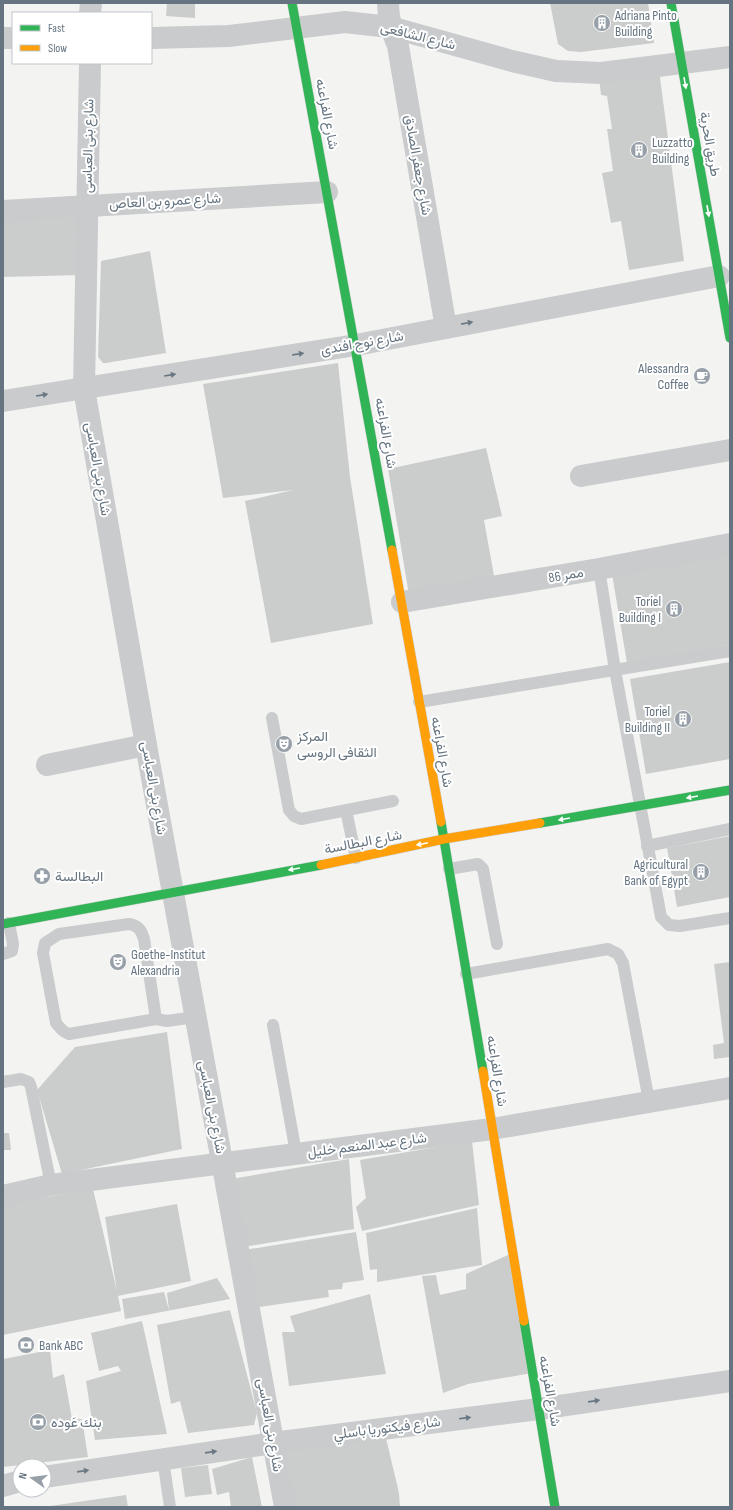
<svg xmlns="http://www.w3.org/2000/svg" width="733" height="1510" viewBox="0 0 733 1510" font-family="'Sofia Sans Condensed',Vazirmatn,sans-serif">
<rect width="100%" height="100%" fill="#f3f3f2"/>
<g fill="#cbcdcd">
<path d="M167,3H195V18L166,16Z"/>
<path d="M550,3H648L654,43L581,52L568,51L558,44Z"/>
<path d="M659,70L684,261L629,270L621,221L611,223L602,173L613,171L607,129H612L607,96L601,95L599,77Z"/>
<path d="M83,209V275L3,277V214Z"/>
<path d="M150,251L166,353L106,363H103L98,357L101,261Z"/>
<path d="M338,363L350,477L373,624L271,643L245,501L293,490L223,498L203,384Z"/>
<path d="M486,448L502,516L484,520L496,587L410,601L388,469Z"/>
<path d="M730,552V645L627,663L612,574Z"/>
<path d="M730,662V759L646,774L630,679Z"/>
<path d="M730,836V897L677,907L667,848Z"/>
<path d="M730,962V1057L714,1059L713,1045L724,1043L714,964Z"/>
<path d="M167,1032L182,1149L62,1174L37,1090L75,1047Z"/>
<path d="M3,1133H9L11,1150H3Z"/>
<path d="M472,1141L479,1205L362,1231L356,1207L366,1198L360,1160Z"/>
<path d="M349,1159L354,1229L243,1247L231,1179Z"/>
<path d="M93,1189L117,1291L105,1217L177,1204L191,1281L118,1296L121,1311L3,1335V1205Z"/>
<path d="M477,1208L482,1265L377,1282V1269L370,1270L366,1233Z"/>
<path d="M356,1232L364,1280L343,1283L342,1289L328,1290L329,1297L253,1308L244,1250Z"/>
<path d="M512,1253L532,1373L468,1384L443,1393L422,1276L436,1275L440,1295L466,1289V1274Z"/>
<path d="M217,1278L230,1299L125,1319L122,1299L164,1292L169,1310L167,1293Z"/>
<path d="M370,1294L386,1374L289,1386L282,1332H295L290,1316Z"/>
<path d="M230,1310L257,1413L254,1425L188,1433L180,1401L171,1404L157,1325Z"/>
<path d="M142,1321L167,1434L95,1440L86,1381L121,1371L118,1366L99,1371L91,1333Z"/>
<path d="M50,1350L53,1378L64,1374L72,1419H82L88,1457L3,1467V1359Z"/>
<path d="M385,1434L399,1493L400,1507H290L279,1458L290,1448Z"/>
<path d="M252,1457L262,1507H231L229,1492L217,1495L212,1469Z"/>
<path d="M208,1465L212,1494L185,1497L181,1468Z"/>
<path d="M126,1495L128,1507H50V1506Z"/>
</g>
<g fill="none" stroke-linecap="round" stroke-linejoin="round">
<g stroke="#cfd0d0" stroke-width="10">
<g id="fast">
<path d="M292,3L392,550"/>
<path d="M671,3L730,338"/>
<path d="M441,822L483,1071"/>
<path d="M540,823L730,790"/>
<path d="M3,924L321,865"/>
<path d="M524,1321L555,1507"/>
</g>
</g>
<g stroke="#cfd0d0" stroke-width="10">
<g id="slow">
<path d="M392,550L441,822"/>
<path d="M321,865L444,839L540,823"/>
<path d="M483,1071L524,1321"/>
</g>
</g>
<g stroke="#c9cbcc" stroke-width="12">
<path d="M599,569L615,670L661,917L669,925L680,926L730,918"/>
<path d="M419,702L730,651"/>
<path d="M272,718L289,810L294,816L301,819L393,801"/>
<path d="M346,810L356,858"/>
<path d="M647,846L730,829"/>
<path d="M449,869L478,864L483,869L497,944"/>
<path d="M3,954L12,951L13,944L9,923"/>
<path d="M466,974L608,949L618,954L623,963L649,1101"/>
<path d="M156,1019L144,939C141,930 139,926 129,924L59,934L45,943L43,953L56,1023C60,1028 63,1032 69,1034L156,1019L167,1021L195,1017"/>
<path d="M273,1025L296,1153"/>
<path d="M3,1082L21,1079L29,1082L31,1087L51,1185"/>
<path d="M163,1459L170,1507"/>
</g>
<g stroke="#c9cbcc" stroke-width="22">
<path d="M388,3C388,19 392,31 398,46L446,328"/>
<path d="M90,13L91,3"/>
<path d="M3,38H13"/>
<path d="M151,38L229,36L345,22L390,27L512,61L556,71L601,73L730,57"/>
<path d="M90,63L84,389L146,745L285,1507"/>
<path d="M3,211L327,192"/>
<path d="M3,401L356,345L719,276"/>
<path d="M581,476L730,450"/>
<path d="M402,602L599,569L730,544"/>
<path d="M47,765L146,745"/>
<path d="M3,1196L51,1185L492,1129L730,1088"/>
<path d="M44,1477L273,1443L539,1409L730,1381"/>
<path d="M3,1486L20,1481"/>
</g>
<use href="#fast" stroke="#30b455" stroke-width="9"/>
<use href="#slow" stroke="#ff9f0a" stroke-width="9"/>
</g>
<defs><path id="oneway-solid" d="M-6-.8H1V-3.2L6.5 0L1 3.2V.8H-6Z"/></defs>
<g fill="#fff">
<use href="#oneway-solid" transform="translate(685 83) rotate(80)"/>
<use href="#oneway-solid" transform="translate(708 211) rotate(80)"/>
<use href="#oneway-solid" transform="translate(692 797) rotate(170)"/>
<use href="#oneway-solid" transform="translate(564 819) rotate(170)"/>
<use href="#oneway-solid" transform="translate(422 844) rotate(168)"/>
<use href="#oneway-solid" transform="translate(294 869) rotate(170)"/>
</g>
<g fill="#6a7884">
<use href="#oneway-solid" transform="translate(467 323) rotate(-11)"/>
<use href="#oneway-solid" transform="translate(298 354) rotate(-9)"/>
<use href="#oneway-solid" transform="translate(170 375) rotate(-9)"/>
<use href="#oneway-solid" transform="translate(42 395) rotate(-9)"/>
<use href="#oneway-solid" transform="translate(594 1401) rotate(-8)"/>
<use href="#oneway-solid" transform="translate(465 1418) rotate(-7)"/>
<use href="#oneway-solid" transform="translate(211 1452) rotate(-8)"/>
<use href="#oneway-solid" transform="translate(83 1471) rotate(-8)"/>
</g>
<defs>
<g id="building-disc" transform="scale(0.9)"><circle r="9.5" fill="#97a0a8" stroke="#fff"/><path d="M-4-6H4V6H1V3H-1V6H-4ZM-2.5-4.3h1.7v1.8h-1.7ZM.8-4.3h1.7v1.8H.8ZM-2.5-1h1.7V.8h-1.7ZM.8-1h1.7V.8H.8Z" fill="#fff"/></g>
<g id="cafe-disc" transform="scale(0.9)"><circle r="9.5" fill="#97a0a8" stroke="#fff"/><path d="M-5.5-4.5H6V0H3Q3 3.5 0 3.5H-2.5Q-5.5 3.5-5.5 0ZM3-3.2v2h1.7v-2ZM-6 4.5H4V6H-6Z" fill="#fff"/></g>
<g id="theatre-disc" transform="scale(0.9)"><circle r="9.5" fill="#97a0a8" stroke="#fff"/><path d="M-5-5.5Q0-4 5-5.5V0Q5 5 0 6Q-5 5-5 0ZM-3.3-2.5H-1v1.5H-3.3ZM1-2.5H3.3v1.5H1ZM-2.8 1Q0 5.5 2.8 1Z" fill="#fff"/></g>
<g id="pharmacy-disc" transform="scale(0.9)"><circle r="9.5" fill="#97a0a8" stroke="#fff"/><path d="M-2-6h4v4h4v4h-4v4h-4v-4h-4v-4h4Z" fill="#fff"/></g>
<g id="bank-disc" transform="scale(0.9)"><circle r="9.5" fill="#97a0a8" stroke="#fff"/><path d="M-6-4H6V4H-6ZM0-2.3a2.3 2.3 0 1 0 0 4.6a2.3 2.3 0 1 0 0-4.6Z" fill="#fff"/></g>
</defs>
<g fill-rule="evenodd">
<use href="#building-disc" x="602" y="23"/>
<use href="#building-disc" x="639" y="150"/>
<use href="#cafe-disc" x="702" y="376"/>
<use href="#building-disc" x="674" y="609"/>
<use href="#building-disc" x="683" y="719"/>
<use href="#theatre-disc" x="284" y="744"/>
<use href="#building-disc" x="701" y="872"/>
<use href="#pharmacy-disc" x="42" y="876"/>
<use href="#theatre-disc" x="118" y="962"/>
<use href="#bank-disc" x="26" y="1345"/>
<use href="#bank-disc" x="38" y="1422"/>
</g>
<g text-anchor="middle" dominant-baseline="central" stroke-width="4" stroke-linejoin="round" paint-order="stroke">
<g font-size="14" fill="#657480" stroke="#fff" text-anchor="start">
<text x="615" y="15">Adriana Pinto<tspan x="615" dy="16">Building</tspan></text>
<text x="652" y="142">Luzzatto<tspan x="652" dy="16">Building</tspan></text>
<text x="689" y="368" text-anchor="end">Alessandra<tspan x="689" dy="16">Coffee</tspan></text>
<text x="661" y="601" text-anchor="end">Toriel<tspan x="661" dy="16">Building I</tspan></text>
<text x="670" y="711" text-anchor="end">Toriel<tspan x="670" dy="16">Building II</tspan></text>
<text x="297" y="736">المركز<tspan x="297" dy="16">الثقافى الروسى</tspan></text>
<text x="688" y="864" text-anchor="end">Agricultural<tspan x="688" dy="16">Bank of Egypt</tspan></text>
<text x="55" y="876">البطالسة</text>
<text x="131" y="954">Goethe-Institut<tspan x="131" dy="16">Alexandria</tspan></text>
<text x="39" y="1345">Bank ABC</text>
<text x="51" y="1422">بنك عَوده</text>
</g>
<g font-size="14" fill="#657480" stroke="#fff">
<text transform="translate(418 36) rotate(14)">شارع الشافعى</text>
<text transform="translate(327 114) rotate(79)">شارع الفراعنه</text>
<text transform="translate(710 144) rotate(80)">طريق الحرية</text>
<text transform="translate(88 146) rotate(-89)">شارع بنى العباسى</text>
<text transform="translate(418 165) rotate(80)">شارع جعفر الصادق</text>
<text transform="translate(165 201) rotate(-3)">شارع عمرو بن العاص</text>
<text transform="translate(362 343) rotate(-10)">شارع نوح افندى</text>
<text transform="translate(386 433) rotate(80)">شارع الفراعنه</text>
<text transform="translate(98 469) rotate(80)">شارع بنى العباسى</text>
<text transform="translate(566 575) rotate(-10)">ممر 86</text>
<text transform="translate(442 752) rotate(80)">شارع الفراعنه</text>
<text transform="translate(154 788) rotate(80)">شارع بنى العباسى</text>
<text transform="translate(363 842) rotate(-11)">شارع البطالسة</text>
<text transform="translate(497 1071) rotate(81)">شارع الفراعنه</text>
<text transform="translate(212 1107) rotate(79)">شارع بنى العباسى</text>
<text transform="translate(367 1145) rotate(-7)">شارع عبد المنعم خليل</text>
<text transform="translate(550 1391) rotate(80)">شارع الفراعنه</text>
<text transform="translate(270 1425) rotate(80)">شارع بنى العباسى</text>
<text transform="translate(387 1428) rotate(-7)">شارع فيكتوريا باسلي</text>
</g>
</g>
<rect width="733" height="1510" fill="none" stroke="#657480" stroke-width="8"/>
<rect x="12" y="12" width="140" height="52" fill="#ffffff" stroke="#c1c7cc"/>
<rect x="20" y="25" width="20" height="6" fill="#30b455" stroke="#c1c7cc"/>
<text x="48" y="32" font-size="12" fill="#657480">Fast</text>
<rect x="20" y="45" width="20" height="6" fill="#ff9f0a" stroke="#c1c7cc"/>
<text x="48" y="52" font-size="12" fill="#657480">Slow</text>
<g transform="translate(32 1478) rotate(284)"><circle r="19" fill="#ffffff" stroke="#c1c7cc"/>
<path d="M0-3L7 15L0 10L-7 15Z" fill="#97a0a8"/>
<text y="-6" font-size="11" font-weight="bold" text-anchor="middle" fill="#657480">N</text>
</g>
</svg>
